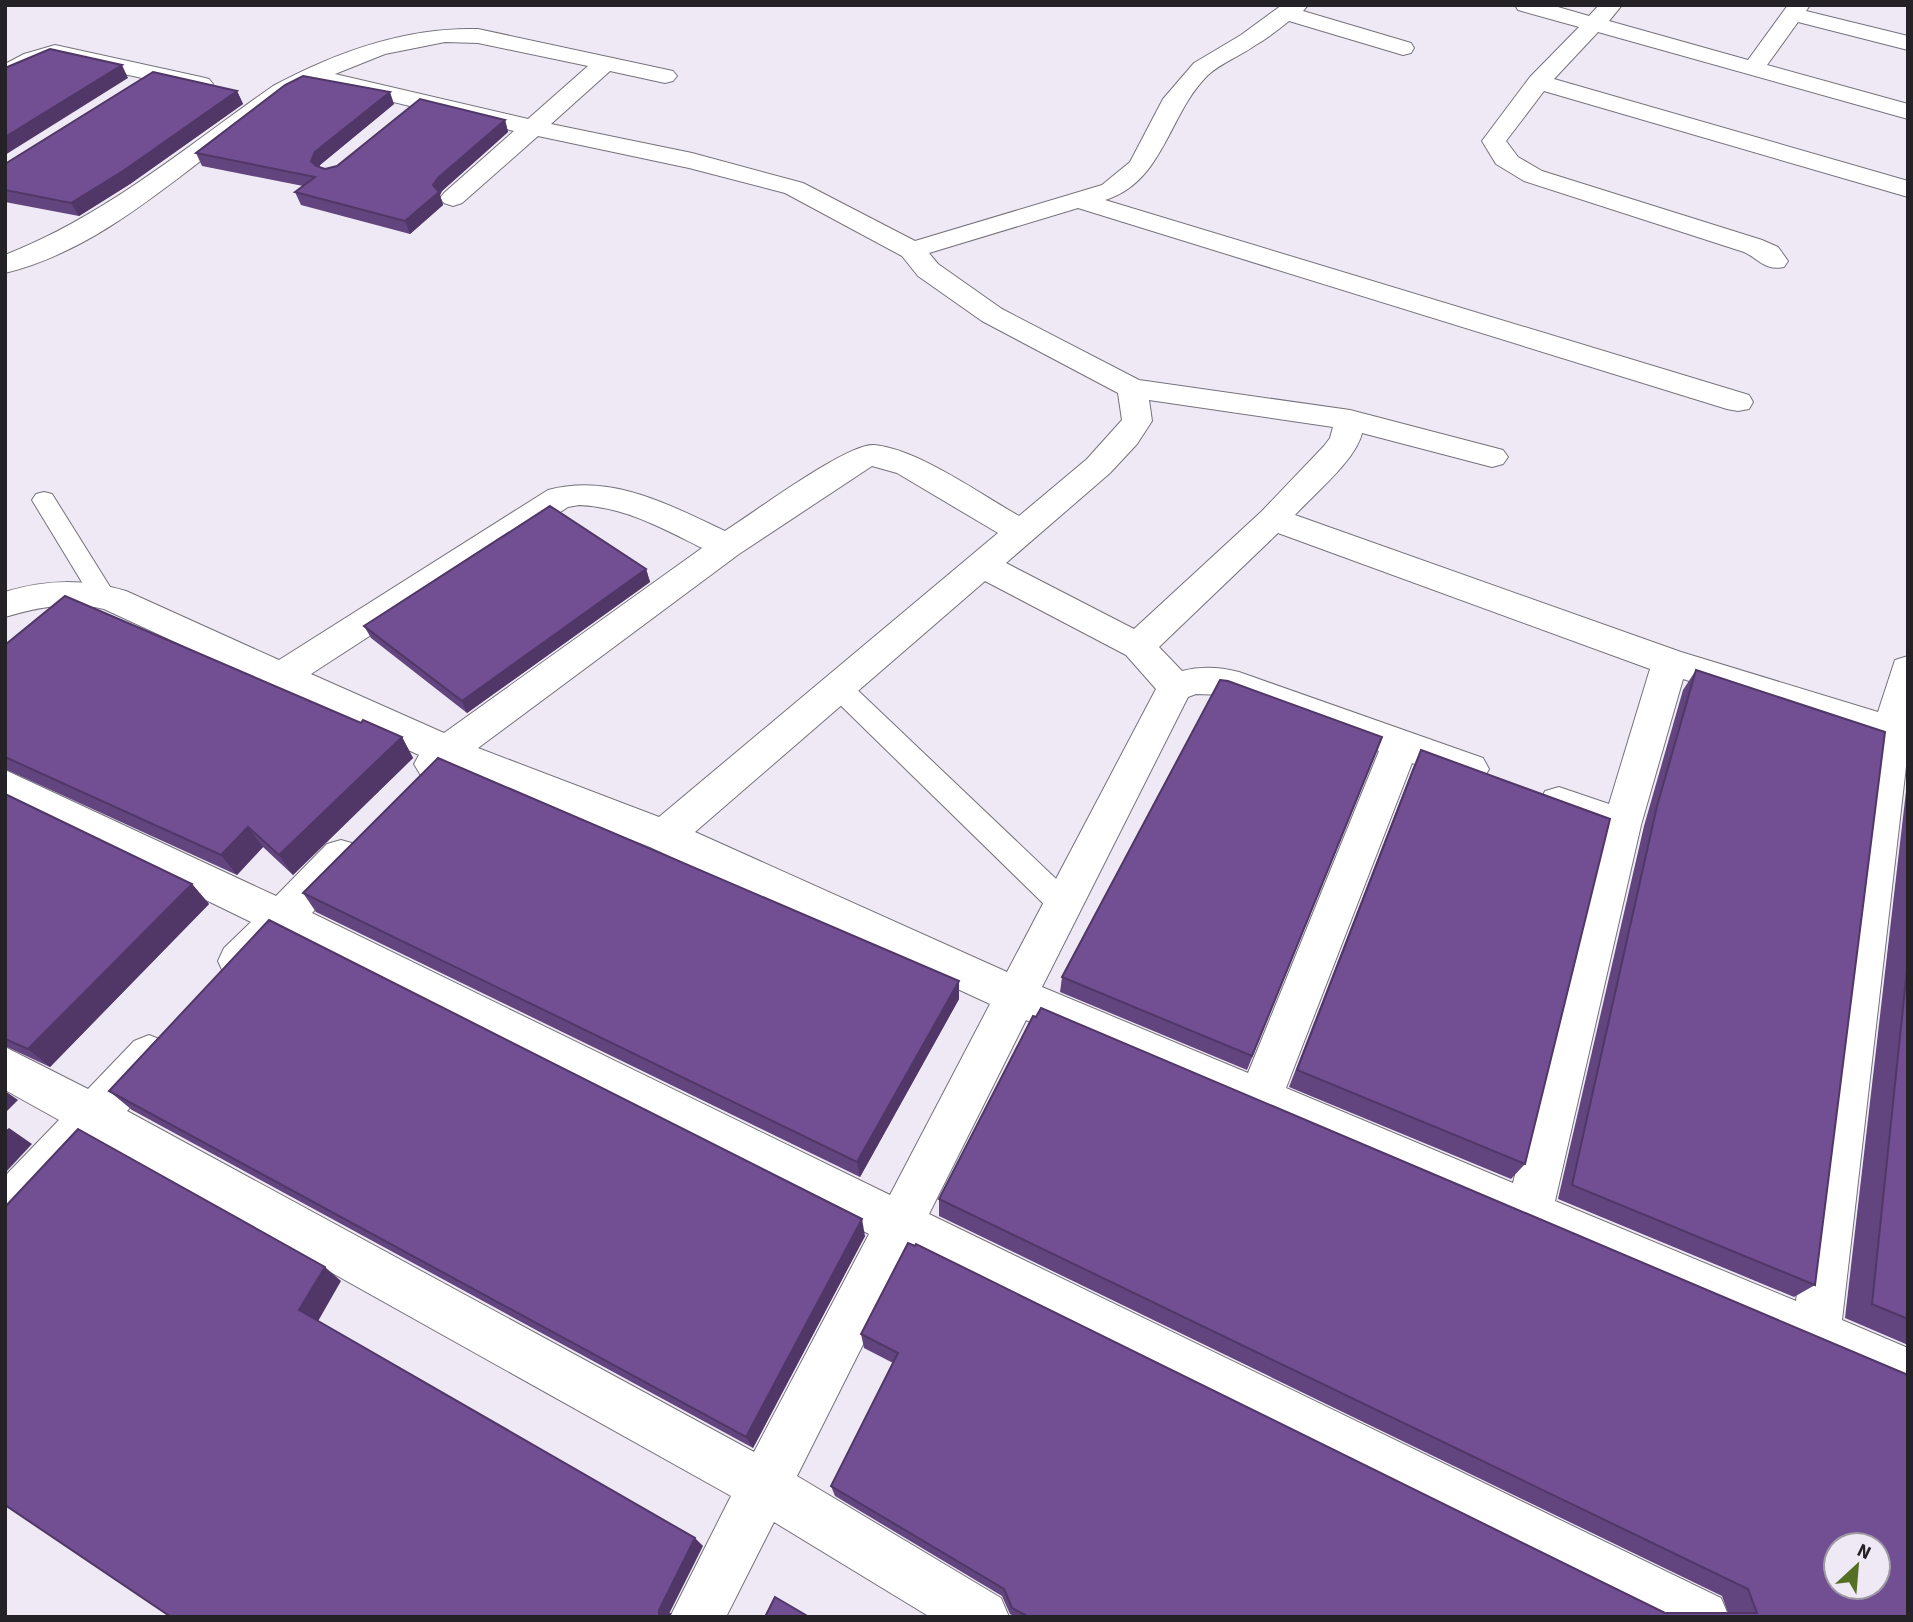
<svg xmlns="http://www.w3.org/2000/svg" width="1913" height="1622" viewBox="0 0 1913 1622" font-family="'Source Sans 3',sans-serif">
<rect width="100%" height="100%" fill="#eee9f4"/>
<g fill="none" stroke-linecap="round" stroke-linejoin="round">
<g stroke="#76727c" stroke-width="2">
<g id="lane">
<path d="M44,492L52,494L112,590L115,596L112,602L103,605L94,602L32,500L36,494Z"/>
<path d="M839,678L848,681L1074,896L1079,905L1074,914L1064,917L1054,914L830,695L826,688L830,681Z"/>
</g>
</g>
<g stroke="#76727c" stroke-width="2">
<g id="street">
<path d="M1282,5H1308L1303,11L1411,43L1414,48L1411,53L1403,55L1289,21C1278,30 1266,39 1254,46C1240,56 1221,63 1208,75C1168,114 1164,182 1105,200L1749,395L1753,402L1749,409L1738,411L1727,409L1078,208L929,253L938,264L1002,309L1139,380L1350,410L1503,450L1508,457L1503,464L1492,467L1362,433C1356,460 1314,494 1295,515L1681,652L1878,712L1895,660L1908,656V749L1842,1320L1908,1348V1398L1026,1020L929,1214L1721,1598L1729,1617H1643L909,1253L797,1476L1001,1598L1009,1617H930L774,1522L726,1617H670L731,1496L98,1142L22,1226L5,1233V1176L59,1120L5,1090V1047L88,1089L134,1041L149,1035L164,1041L171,1055L164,1069L127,1111L754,1452L869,1234L287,939L254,974L239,979L224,974L218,961L224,948L251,922L5,802V770L276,896L327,844L341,840L355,844L361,856L355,868L312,913L890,1195L990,1004L650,847L452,769C442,779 433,779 420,774L414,764L419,755L104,609C69,601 39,607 5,617V592C48,579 83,579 126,591L279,660L548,490C612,473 669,505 725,531C752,514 847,443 874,445C918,449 980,494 1019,516L1087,459L1122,420L1118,393L982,321L918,276L902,256L785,193L689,168L538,136L462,203L453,206L444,203L440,198L444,193L514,131L314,83C210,139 124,244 5,273V255C105,216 186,147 273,86C336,52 405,27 478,29L673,71L677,76L673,81L665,83L610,71L551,124L692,153L803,183L915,241L1102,185L1130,162L1163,99L1194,63L1241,35ZM445,42L478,43L588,66L528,119L335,74L385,54ZM1149,400L1333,427L1330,438L1324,446L1262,511L1134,629L1006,563L1110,473L1137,444L1152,421ZM872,466L897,473L998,533L659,817L478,748L739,554ZM579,505C625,507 662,528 702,548L444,733L311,674L568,507ZM1278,533L1650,669L1609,804L1559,787L1545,791L1540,802L1545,813L1601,833L1513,1183L1286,1088L1412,763L1470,784L1483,780L1489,769L1483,758L1239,672C1220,667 1201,666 1182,671L1159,647ZM985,581L1126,655L1156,689L1007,972L695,832ZM1683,679L1872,738L1796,1301L1555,1201L1641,825ZM1196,694L1224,695L1379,751L1248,1073L1042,987L1188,697Z"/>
<path d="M1515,5H1551L1589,16L1599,5H1622L1609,21L1748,60L1788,5H1810L1806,11L1908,36V50L1798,22L1767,65L1908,104V119L1598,32L1554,79L1908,181V197L1544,91L1506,141L1518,157L1542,171L1762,240L1778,247L1788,261L1784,267C1765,271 1759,259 1744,252L1524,181L1496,164L1482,141L1530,77L1579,27L1518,10Z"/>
<path d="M55,45L201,77L209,79L213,84L209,89L201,91L56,59L5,81V64L24,54Z"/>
</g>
</g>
<use href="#lane" fill="#fff" fill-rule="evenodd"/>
<use href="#street" fill="#fff" fill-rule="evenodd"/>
</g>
<g fill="#62447e">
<path d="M237,91L243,104L130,184L79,216L5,202V164Z"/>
<path d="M394,104L320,165L319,167L325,169L505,120L508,132L442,191L440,195L443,205L410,234L301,205L295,192L303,186L202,166L196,153Z"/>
<path d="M646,569L650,582L467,713L371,638L364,626Z"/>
<path d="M5,645L361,723L402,737L413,758L293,875L263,847L237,875L5,769Z"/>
<path d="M1696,670L1815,1285L1794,1297L1558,1199L1644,826L1683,690Z"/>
<path d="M1382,737L1247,1070L1060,992L1062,977Z"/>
<path d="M1421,750L1525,1164L1511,1179L1289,1087L1412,770Z"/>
<path d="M1908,774V1345L1845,1318Z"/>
<path d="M5,794L192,884L209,904L50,1067L5,1046Z"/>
<path d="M303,893L959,999L860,1177L316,912Z"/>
<path d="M109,1091L865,1236L753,1448L132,1110Z"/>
<path d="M939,1199L1908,1617H1016L1010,1614L1002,1596L835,1496L831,1486L893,1363L864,1348L861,1334L1665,1613H1728L1722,1596L939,1216Z"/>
</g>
<g fill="#503767">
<path d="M122,65L128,78L5,155V137Z"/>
<path d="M237,91L243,104L130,184L79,216L71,203Z"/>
<path d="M390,92L394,104L320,165L316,174L311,161L315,152Z"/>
<path d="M505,120L508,132L442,191L440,195L443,205L410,234L405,221L438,178Z"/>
<path d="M646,569L650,582L467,713L462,701Z"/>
<path d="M402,737L413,758L293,875L279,855Z"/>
<path d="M248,827L263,847L237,875L221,855Z"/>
<path d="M192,884L209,904L50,1067L28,1049Z"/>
<path d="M959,981V999L860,1177L857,1162Z"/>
<path d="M5,1091L18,1100L5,1113Z"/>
<path d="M9,1128L32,1144L5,1173V1131Z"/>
<path d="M862,1219L865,1236L753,1448L746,1437Z"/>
<path d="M325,1267L341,1281L317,1323L299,1310Z"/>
<path d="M695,1538L703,1546L668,1616L659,1614V1610Z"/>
</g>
<g fill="#724f93" stroke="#503767" stroke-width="2" fill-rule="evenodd">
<path d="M50,49L122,65L5,137V68Z"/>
<path d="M153,72L237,91L123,171L71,203L5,190V164Z"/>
<path d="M303,76L390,92L315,152L311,161L316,166L325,169L337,166L420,99L505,120L438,178L433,185L439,192L405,221L295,192L315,177L196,153L285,85Z"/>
<path d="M550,506L646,569L462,701L364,626Z"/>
<path d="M65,596L361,723L363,720L402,737L279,855L248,827L221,855L5,757V645Z"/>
<path d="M1696,670L1885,732L1815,1285L1572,1185L1657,806Z"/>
<path d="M1220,680L1228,681L1382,737L1252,1056L1062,977Z"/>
<path d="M1421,750L1610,819L1525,1164L1297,1070Z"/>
<path d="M438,758L959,981L857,1162L303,893Z"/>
<path d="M5,794L192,884L28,1049L5,1039Z"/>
<path d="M269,920L862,1219L746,1437L109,1091Z"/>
<path d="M1908,960V1319L1872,1304Z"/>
<path d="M1041,1008L1908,1375V1617H1029L1012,1608L1004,1589L831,1486L898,1353L861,1334L908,1243L915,1246L916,1244L1665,1613H1757L1748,1589L939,1199L1033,1016L1036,1017ZM1836,1545H1878V1587H1836Z"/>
<path d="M78,1129L325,1267L299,1310L695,1538L659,1610V1614H670L668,1617H171L5,1505V1207Z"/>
<path d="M775,1597L809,1617H765Z"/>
</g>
<rect width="1913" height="1622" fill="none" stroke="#242226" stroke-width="14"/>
<g transform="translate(1857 1566) rotate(26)"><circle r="33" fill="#eee9f4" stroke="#9d99a2" stroke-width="2"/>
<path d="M0-5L12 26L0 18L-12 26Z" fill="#557024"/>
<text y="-10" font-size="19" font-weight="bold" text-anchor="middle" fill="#242226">N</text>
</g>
</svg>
